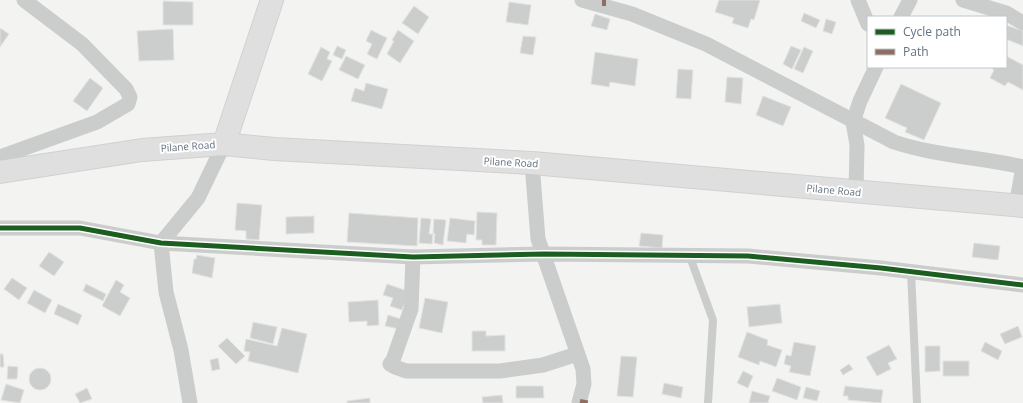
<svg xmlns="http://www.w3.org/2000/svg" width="1023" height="403" viewBox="0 0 1023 403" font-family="'Open Sans',sans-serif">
<rect width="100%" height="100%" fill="#f3f3f1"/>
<g fill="#cccece" stroke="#e2e2e1">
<path d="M719,0H760L754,20L751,19L748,28L732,23L734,18L715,12Z"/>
<path d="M163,1L193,2V25H163Z"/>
<path d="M509,2L531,5L528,25L506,22Z"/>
<path d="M414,6L429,17L418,34L402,23Z"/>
<path d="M804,13L820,20L816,28L801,21Z"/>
<path d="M595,14L610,19L607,30L591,26Z"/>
<path d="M826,19L836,22L832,34L823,31Z"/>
<path d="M1006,25L1023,31V46L1006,39Z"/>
<path d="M0,28L9,34L0,47Z"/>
<path d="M173,29L174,60L139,61L137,31Z"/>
<path d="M371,30L387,38L377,59L367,54L372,44L366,41Z"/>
<path d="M398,30L414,41L400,63L387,54L394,41L392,40Z"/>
<path d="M523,36L536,37L533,55L520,53Z"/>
<path d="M337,46L346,50L342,59L333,55Z"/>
<path d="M791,46L801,50L792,69L783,64Z"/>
<path d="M321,47L330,52L327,59L332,61L322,81L308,74Z"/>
<path d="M804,47L813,51L803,73L794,69Z"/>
<path d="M595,52L638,59L635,86L610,82L609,87L591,84Z"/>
<path d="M346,56L365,65L358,79L339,70Z"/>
<path d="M1006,56L1023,65V90L1008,82L1005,86L990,78L994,70L990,67H1006Z"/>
<path d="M678,69L693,70L691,99L676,98Z"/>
<path d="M727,77L743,78L741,104L725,102Z"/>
<path d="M90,78L103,88L87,111L73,101Z"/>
<path d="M366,83L388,89L382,109L351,101L355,88L364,91Z"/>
<path d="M901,84L941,103L924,140L905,132L907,128L885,118Z"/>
<path d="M763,96L791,107L783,126L756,115Z"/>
<path d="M237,203L262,205L259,240L246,239V231L235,230Z"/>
<path d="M477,212L497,213L496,245H482V240H476Z"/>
<path d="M349,213L418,218L417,246L347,242Z"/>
<path d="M314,216V233L286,234V217Z"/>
<path d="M421,218L431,219L429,234H433L432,244L419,243Z"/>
<path d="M450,218L475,221L474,235L467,234L466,243L447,241Z"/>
<path d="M434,219L446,220L443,245L434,243L435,234L433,233Z"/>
<path d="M641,233L663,235L662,248L639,246Z"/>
<path d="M974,243L1000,246L998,260L972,257Z"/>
<path d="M49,252L64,262L54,276L39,266Z"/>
<path d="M197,255L215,258L212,278L192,273L194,259H196Z"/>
<path d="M12,278L27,288L19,300L4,289Z"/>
<path d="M116,280L124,285L120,292L130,298L120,316L102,306Z"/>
<path d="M86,284L106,294L103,301L83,291Z"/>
<path d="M387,284L408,291L402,310L390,306L393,298L383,295Z"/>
<path d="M34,290L52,300L45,313L27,303Z"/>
<path d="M425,298L448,302L442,333L419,328Z"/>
<path d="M378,300L379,325L367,326V321L349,322L348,302Z"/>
<path d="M58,304L82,315L78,325L54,314Z"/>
<path d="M780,304L782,323L749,327L747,307Z"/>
<path d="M388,315L401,319L399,329L385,326Z"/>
<path d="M253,322L277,327L273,344L250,338Z"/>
<path d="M1018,326L1022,337L1005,344L1000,334Z"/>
<path d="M282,328L307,334L298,373L248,361L250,352L244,351L246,339L277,346Z"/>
<path d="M472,331H486V336L505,335V351H472Z"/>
<path d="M747,332L768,340L767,345L782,350L776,367L760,361L759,365L738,357Z"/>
<path d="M227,338L245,356L236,364L218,346Z"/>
<path d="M794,342L816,346L810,376L789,372L791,366L784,364L786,355L791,356Z"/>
<path d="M985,342L1002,351L998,360L981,351Z"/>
<path d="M889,345L897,359L888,363L891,369L877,376L866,357Z"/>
<path d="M925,346H940V371L925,372Z"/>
<path d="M0,354H3L4,367H0Z"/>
<path d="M621,356L637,357L633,397L617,396Z"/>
<path d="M218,358L220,369L212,371L210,360Z"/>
<rect x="943" y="361" width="26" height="15"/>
<path d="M849,364L853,369L843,375L840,370Z"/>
<path d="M8,366L18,367L17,379H7Z"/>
<circle cx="40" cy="379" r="11"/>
<path d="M743,371L753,376L748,388L737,383Z"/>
<path d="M777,378L801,387L797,400L772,391Z"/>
<path d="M664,383L683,387L681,398L662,394Z"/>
<path d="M6,384L24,390L20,403L1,400Z"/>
<path d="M516,386H543L544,398H516Z"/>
<path d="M845,386L883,390L881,403L848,400V396H843Z"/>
<path d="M806,387L820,391L817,401L803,398Z"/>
<path d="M87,388L92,399L80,403L75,394Z"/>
<path d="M752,391L770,396L768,403H749Z"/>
<path d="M502,395L503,403H483L482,397Z"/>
<path d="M370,398V403H347V401Z"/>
</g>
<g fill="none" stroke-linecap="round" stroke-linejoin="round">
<g stroke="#d0d1d0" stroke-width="24">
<g id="secondary">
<path d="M224,144L272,0"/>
<path d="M0,172L142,150L224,144L274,149L532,163L1023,206"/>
</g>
</g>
<g stroke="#cbcccc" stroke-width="8">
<path d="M690,257L713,320L708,403"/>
<path d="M911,272L917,403"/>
</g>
<g stroke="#cbcccc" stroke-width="15">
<path d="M582,0L632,14L706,44L894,142C936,156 980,157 1023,167"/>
<path d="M858,0L868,24"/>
<path d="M963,0L1006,13L1023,23"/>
<path d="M901,17L910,0"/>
<path d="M0,157L97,122L128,104L130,97L126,89L82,44L24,0"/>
<path d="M532,163L538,239L583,369L584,384L579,403"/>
<path d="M856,192L857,145L853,122L860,101L876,67"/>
<path d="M1016,206L1023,167"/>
<path d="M0,228H80L161,243L413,257L544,254L748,256L881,268L1023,285"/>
<path d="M413,257L411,309L393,360L390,364L395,367L406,371H500L543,365L577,354"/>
<path d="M190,403L181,350L166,292L161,243L198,198L224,144"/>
</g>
<use href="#secondary" stroke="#dfdfe0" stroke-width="22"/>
<g stroke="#8d6e63" stroke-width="4" stroke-dasharray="8 4" stroke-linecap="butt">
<path d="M604,0V6"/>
<path d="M580,401L590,403"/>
</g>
<g stroke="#fff" stroke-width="8">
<path id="cycleway" d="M0,228H80L161,243L413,257L544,254L748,256L881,268L1023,285"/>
</g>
<use href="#cycleway" stroke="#1b5e20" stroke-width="5"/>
</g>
<g text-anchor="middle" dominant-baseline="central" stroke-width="4" stroke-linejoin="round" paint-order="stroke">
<g font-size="10" fill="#647281" stroke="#fff">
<text transform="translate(188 146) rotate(-4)">Pilane Road</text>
<text transform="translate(511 162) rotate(3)">Pilane Road</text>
<text transform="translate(834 190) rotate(5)">Pilane Road</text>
</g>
</g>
<rect x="867" y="16" width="140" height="52" fill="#ffffff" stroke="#c1c7cd"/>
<rect x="875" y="29" width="20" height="6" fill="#1b5e20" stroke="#c1c7cd"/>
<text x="903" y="36" font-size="12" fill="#647281">Cycle path</text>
<rect x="875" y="49" width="20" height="6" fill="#8d6e63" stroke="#c1c7cd"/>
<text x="903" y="56" font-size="12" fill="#647281">Path</text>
</svg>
